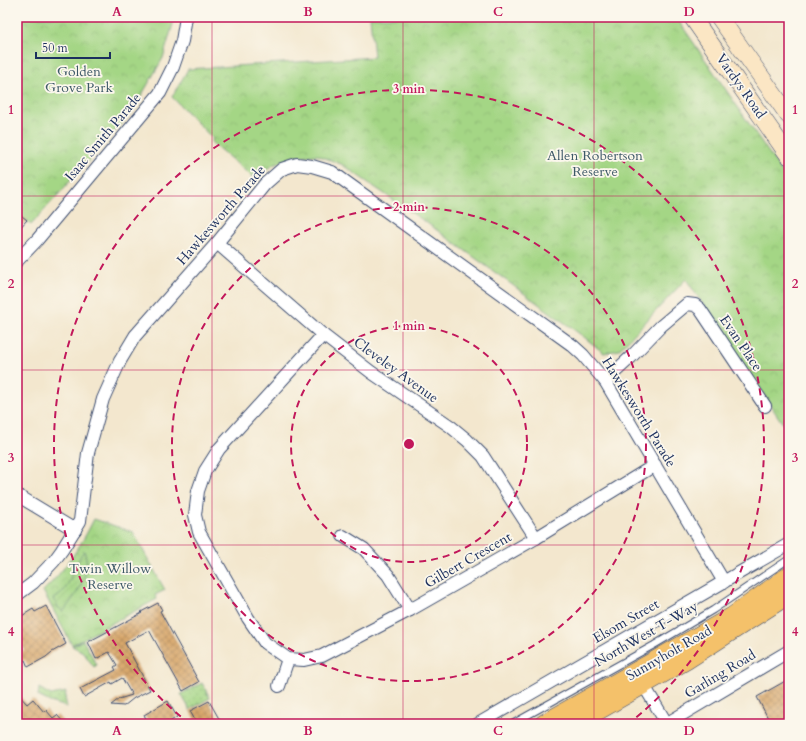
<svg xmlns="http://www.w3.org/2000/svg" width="806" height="741" viewBox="0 0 806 741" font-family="Cardo,serif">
<defs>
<pattern id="grass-dots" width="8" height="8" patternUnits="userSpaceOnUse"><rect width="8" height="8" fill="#a4d685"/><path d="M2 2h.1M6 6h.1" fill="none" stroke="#8db875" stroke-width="1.8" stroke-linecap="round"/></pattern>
<pattern id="park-crowns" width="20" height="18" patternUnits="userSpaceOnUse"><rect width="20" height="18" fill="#a4d685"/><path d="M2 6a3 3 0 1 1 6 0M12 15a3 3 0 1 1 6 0" fill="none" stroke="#8db875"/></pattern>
<pattern id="garden-furrows" width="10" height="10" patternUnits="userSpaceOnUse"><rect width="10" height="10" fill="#a4d685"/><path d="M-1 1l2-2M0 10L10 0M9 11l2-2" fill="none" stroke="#8db875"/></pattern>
<pattern id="building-cross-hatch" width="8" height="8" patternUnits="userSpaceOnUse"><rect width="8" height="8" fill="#d8a76c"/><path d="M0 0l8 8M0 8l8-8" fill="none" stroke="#ae885c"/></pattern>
</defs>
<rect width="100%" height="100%" fill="#fbf7ec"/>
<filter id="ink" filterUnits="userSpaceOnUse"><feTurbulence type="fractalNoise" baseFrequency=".025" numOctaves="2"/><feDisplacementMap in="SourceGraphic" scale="8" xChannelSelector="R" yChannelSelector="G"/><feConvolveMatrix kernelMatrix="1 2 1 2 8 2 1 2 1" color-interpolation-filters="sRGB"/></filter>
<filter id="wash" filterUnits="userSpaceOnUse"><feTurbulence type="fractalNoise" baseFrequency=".012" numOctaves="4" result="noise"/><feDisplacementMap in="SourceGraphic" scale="16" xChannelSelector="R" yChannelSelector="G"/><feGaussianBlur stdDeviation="0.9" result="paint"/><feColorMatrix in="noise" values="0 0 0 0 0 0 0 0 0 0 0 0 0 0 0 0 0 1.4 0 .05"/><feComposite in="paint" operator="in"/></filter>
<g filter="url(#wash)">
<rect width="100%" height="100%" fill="#f3e7ce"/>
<g fill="url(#grass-dots)" stroke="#608272">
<path d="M202,683L210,698L189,710V708L181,694Z"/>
<path d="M39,688L51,695L66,692L65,698L67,707L50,702L38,696Z"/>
</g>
<g fill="url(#park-crowns)" stroke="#608272">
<path d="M17,17H175L163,58L132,112L31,225L17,212Z"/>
<path d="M370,17H676L789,182V433L686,279L619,350L604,353L584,337L427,223L341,164L317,155L293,157L273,165L255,179L211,142L213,139L172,97L188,69L374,57Z"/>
<path d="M94,519L133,532L165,590L155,595L157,599L72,645L43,591C65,570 81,546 94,519Z"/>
</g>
<g fill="url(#garden-furrows)" stroke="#608272">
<path d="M84,551C93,573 76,595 63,612L58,607L53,599C68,593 69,578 76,565C78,560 81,555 84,551Z"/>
<path d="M83,640L97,665L94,667L83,652L72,646Z"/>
</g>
<g id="blocks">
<g fill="url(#building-cross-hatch)">
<path d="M17,212L27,220L17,231Z"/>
<path d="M158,603L162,610L160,611L199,682L183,691L149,630L125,643L150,690L134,698L124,706L111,705L119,699L132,695L122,678L112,684L111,682L84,697L80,689L116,670L114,667L117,665L109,652L96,659L88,642L142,613L141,612Z"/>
<path d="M46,606L66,644L52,652L46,657L28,667L25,660L17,664V654L24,650L17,638V619L33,609L35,612Z"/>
<path d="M789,679V724H771L757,697Z"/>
<path d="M17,693L27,704L33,699L44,712L46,710L53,718L57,715L65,724H17V721L22,717L17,711Z"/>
<path d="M168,701L177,717L168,723L167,721L161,724H149L144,715Z"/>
<path d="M209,701L213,708L222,724H197L190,711Z"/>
</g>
</g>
</g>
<g filter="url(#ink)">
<use href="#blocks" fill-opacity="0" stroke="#3b4b6f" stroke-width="1"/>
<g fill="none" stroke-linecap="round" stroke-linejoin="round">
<g stroke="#3b4b6f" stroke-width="8">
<path id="service" d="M512,724L654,645L713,610L789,559"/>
</g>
<g stroke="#3b4b6f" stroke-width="14">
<g id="minor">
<path d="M217,243L323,335L371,372L450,426L467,440L483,456L536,538"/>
<path d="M17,261L37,240L160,93L173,67L182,41L186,17"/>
<path d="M323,335L219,449L205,471L198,491L195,515L199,532L248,618L265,643L288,659L304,660L322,656L410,610L536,538L655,465"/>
<path d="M605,381L631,357L661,326L687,304L695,305L700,309L765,406"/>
<path d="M17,495L75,530"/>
<path d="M343,536L364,549L388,575L410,610"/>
<path d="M17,595L33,583L54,561L62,550L80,521L88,453L103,399L120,361L135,336L217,243L265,184L282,169L297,164L312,166L332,172L572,345L583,355L605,381L724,582"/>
<path d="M640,679L667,724"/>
<path d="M279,686L288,659"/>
<path d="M478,724L789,544"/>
<path d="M666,724L789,651"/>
</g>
</g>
<g stroke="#3b4b6f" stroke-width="18">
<g id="secondary">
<path d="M692,17L789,156"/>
<path d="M719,17L789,116"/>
</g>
</g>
<g stroke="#3b4b6f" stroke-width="20">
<g id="primary">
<path d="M544,724L732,617L789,576"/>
<path d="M574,724L686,660L789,594"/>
</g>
</g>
<use href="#service" stroke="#fff" stroke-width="6"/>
<use href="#minor" stroke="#fff" stroke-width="12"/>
<use href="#secondary" stroke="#fbe6c4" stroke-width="17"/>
<use href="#primary" stroke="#f4c16b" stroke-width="19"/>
</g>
</g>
<path fill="none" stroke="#c2185b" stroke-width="1" stroke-opacity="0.55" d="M212,17V724M403,17V724M594,17V724M17,196H789M17,370H789M17,545H789"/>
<g fill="none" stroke="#c2185b" stroke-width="2" stroke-dasharray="7 5">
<circle cx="409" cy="444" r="118"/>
<circle cx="409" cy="444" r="237"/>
<path d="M190 724A355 355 0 1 1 628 724"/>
</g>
<g text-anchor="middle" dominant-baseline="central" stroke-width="3.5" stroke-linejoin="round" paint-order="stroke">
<g font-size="14" fill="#3d5968" stroke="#fbf7ec">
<text x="79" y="71">Golden<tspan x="79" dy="16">Grove Park</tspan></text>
<text x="595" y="155">Allen Robertson<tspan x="595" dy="16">Reserve</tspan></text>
<text x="110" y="568">Twin Willow<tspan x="110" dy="16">Reserve</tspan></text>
</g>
<g font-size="14" fill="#1b2f5e" stroke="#fbf7ec">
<text transform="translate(741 86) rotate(55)">Vardys Road</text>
<text transform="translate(103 137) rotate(-50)">Isaac Smith Parade</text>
<text transform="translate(221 215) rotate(-49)">Hawkesworth Parade</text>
<text transform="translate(741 343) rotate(56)">Evan Place</text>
<text transform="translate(396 370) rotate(36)">Cleveley Avenue</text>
<text transform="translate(639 412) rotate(58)">Hawkesworth Parade</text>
<text transform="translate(468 560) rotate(-30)">Gilbert Crescent</text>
<text transform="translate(626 621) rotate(-30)">Elsom Street</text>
<text transform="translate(646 634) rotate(-30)">NorthWest T-Way</text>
<text transform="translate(669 653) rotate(-30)">Sunnyholt Road</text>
<text transform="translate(720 674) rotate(-31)">Garling Road</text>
</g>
</g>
<circle cx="409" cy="444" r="6" fill="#c2185b" stroke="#fbf7ec" stroke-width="2"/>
<g font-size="12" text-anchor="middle" font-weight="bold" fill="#c2185b" stroke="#fbf7ec" stroke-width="3.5" stroke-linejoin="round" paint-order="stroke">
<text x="409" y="93">3 min</text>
<text x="409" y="211">2 min</text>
<text x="409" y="330">1 min</text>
</g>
<rect width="806" height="741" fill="none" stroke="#fbf7ec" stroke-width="44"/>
<path d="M36 52v6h74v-6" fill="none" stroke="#1b2f5e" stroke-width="2"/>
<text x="42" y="52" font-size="12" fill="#1b2f5e" stroke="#fbf7ec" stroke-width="3" paint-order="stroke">50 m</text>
<rect x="22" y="22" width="762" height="697" fill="none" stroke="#c2185b" stroke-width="1.5"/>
<g font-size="13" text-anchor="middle" font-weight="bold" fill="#c2185b">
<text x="117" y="16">A</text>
<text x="308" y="16">B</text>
<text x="498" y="16">C</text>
<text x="689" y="16">D</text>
<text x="11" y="114">1</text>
<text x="795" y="114">1</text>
<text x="11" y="288">2</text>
<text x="795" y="288">2</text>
<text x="11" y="462">3</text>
<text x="795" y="462">3</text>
<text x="11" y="636">4</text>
<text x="795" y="636">4</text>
<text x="117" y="735">A</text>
<text x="308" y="735">B</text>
<text x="498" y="735">C</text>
<text x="689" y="735">D</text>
</g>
</svg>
